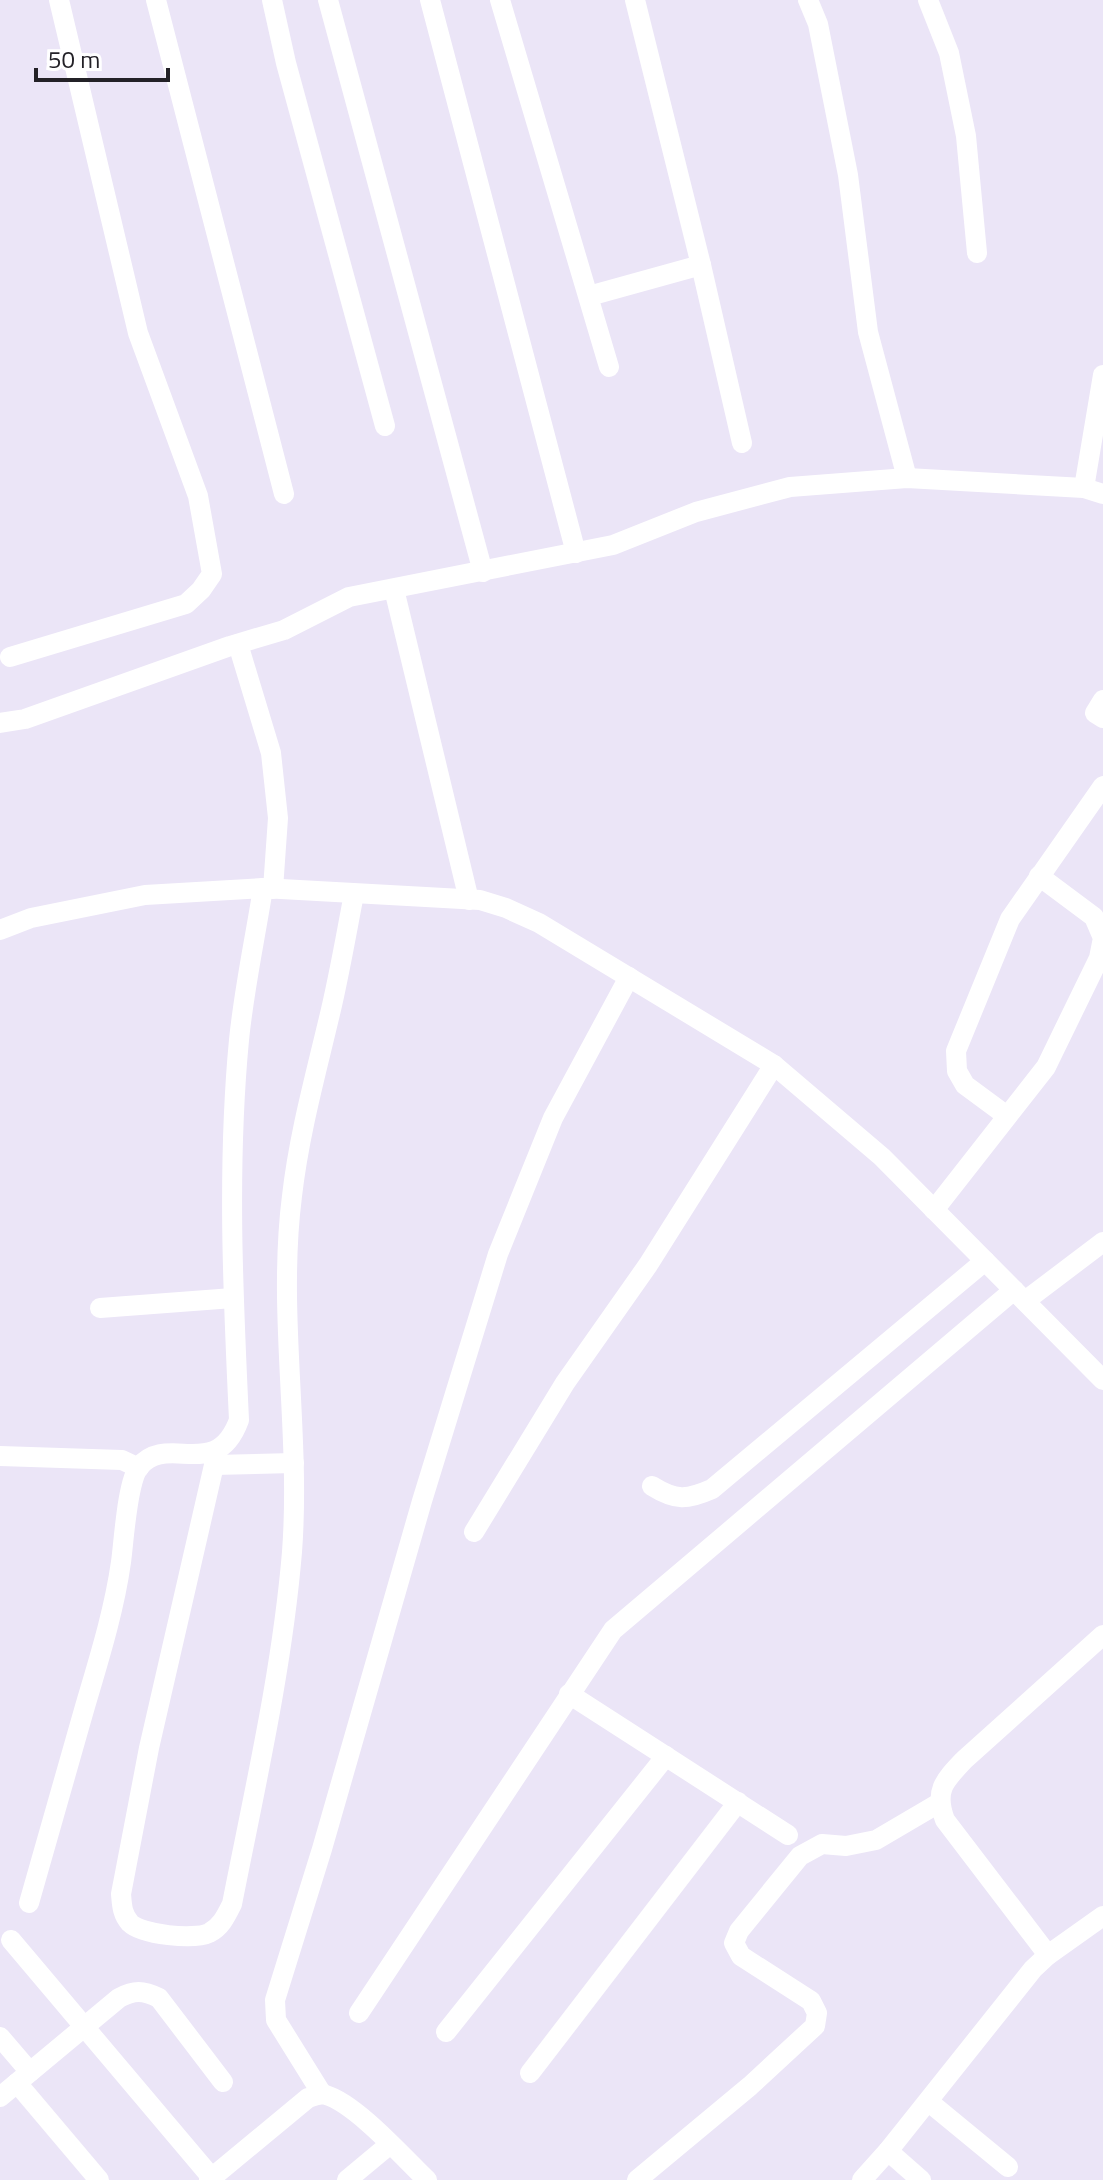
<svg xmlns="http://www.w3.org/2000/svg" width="1103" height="2180" viewBox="0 0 1103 2180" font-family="'Titillium Web',sans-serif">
<rect width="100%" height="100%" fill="#ebe5f7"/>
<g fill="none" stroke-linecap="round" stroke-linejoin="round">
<g stroke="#fff" stroke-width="20">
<path d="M156,0L284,494"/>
<path d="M272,0L286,63L385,426"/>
<path d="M328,0L483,572"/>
<path d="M430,0L576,553"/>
<path d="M500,0L609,367"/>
<path d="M635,0L701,265L742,443"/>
<path d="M808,0L818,24L848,175L868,332L907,478"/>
<path d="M928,0L949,53L966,136L977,253"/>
<path d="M589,296L701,265"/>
<path d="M1084,488L1103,375"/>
<path d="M394,589L469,900"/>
<path d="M238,644L271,753L278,818L273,889"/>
<path d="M10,657L186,604L201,590L212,574L198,496L138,333L59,0"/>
<path d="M1103,700L1095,713L1103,718"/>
<path d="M0,723L25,719L230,646L284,630L349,597L613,545L696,512L790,487L907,478L1084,488L1103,494"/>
<path d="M0,930L31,918L145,895L263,888L480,900L506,908L539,923L774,1065L882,1157L1103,1380"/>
<path d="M1007,1116L965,1085L957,1071L956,1051L1010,919L1103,786"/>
<path d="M934,1210L1046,1067L1099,958L1103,938L1094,917L1039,876"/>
<path d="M1025,1301L1103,1242"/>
<path d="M100,1308L233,1298"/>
<path d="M217,1452L149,1748L121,1894C122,1905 122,1914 130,1923C142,1935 194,1940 209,1933C221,1927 226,1916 232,1904C255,1787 282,1671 292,1552C301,1433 277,1314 292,1196C299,1135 315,1077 329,1018C339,977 346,935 354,894"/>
<path d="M0,1456L122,1460L139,1468"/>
<path d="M214,1465L294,1463"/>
<path d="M652,1486C676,1501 687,1500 712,1489L985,1261"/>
<path d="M474,1532L565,1383L648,1265L774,1065"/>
<path d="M569,1694L788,1835"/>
<path d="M29,1903C47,1839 66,1774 84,1710C98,1662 114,1612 121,1562C124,1541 127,1482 139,1467C167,1432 216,1483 239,1420C233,1294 227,1166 239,1040C244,989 255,939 263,888"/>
<path d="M11,1940L212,2178"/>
<path d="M1048,1955L945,1820C934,1791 944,1781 964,1760L1103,1635"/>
<path d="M359,2013L613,1630L1014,1290"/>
<path d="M446,2032L666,1756"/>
<path d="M0,2037L30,2072"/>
<path d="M530,2073L738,1802"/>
<path d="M17,2083L99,2180"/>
<path d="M322,2094L276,2020L275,2000L322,1849L422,1501L498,1254L553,1118L629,977"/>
<path d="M0,2097L119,1998C134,1990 143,1990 159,1998L223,2082"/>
<path d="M929,2102L1008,2167"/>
<path d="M888,2151L921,2180"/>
<path d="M209,2180L308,2098C314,2096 319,2093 326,2095C356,2104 403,2157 427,2180"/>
<path d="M347,2180L389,2145"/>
<path d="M637,2180L750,2086L815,2026L817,2013L811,2001L741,1956L734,1943L739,1931L800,1856L822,1844L846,1846L876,1840L939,1803"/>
<path d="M862,2180L888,2151L1033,1969L1048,1955L1103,1916"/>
</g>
</g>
<path d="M36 68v12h132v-12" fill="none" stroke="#232127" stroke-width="4"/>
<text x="48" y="68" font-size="24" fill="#232127" stroke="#ffffff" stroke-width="6" paint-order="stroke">50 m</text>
</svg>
